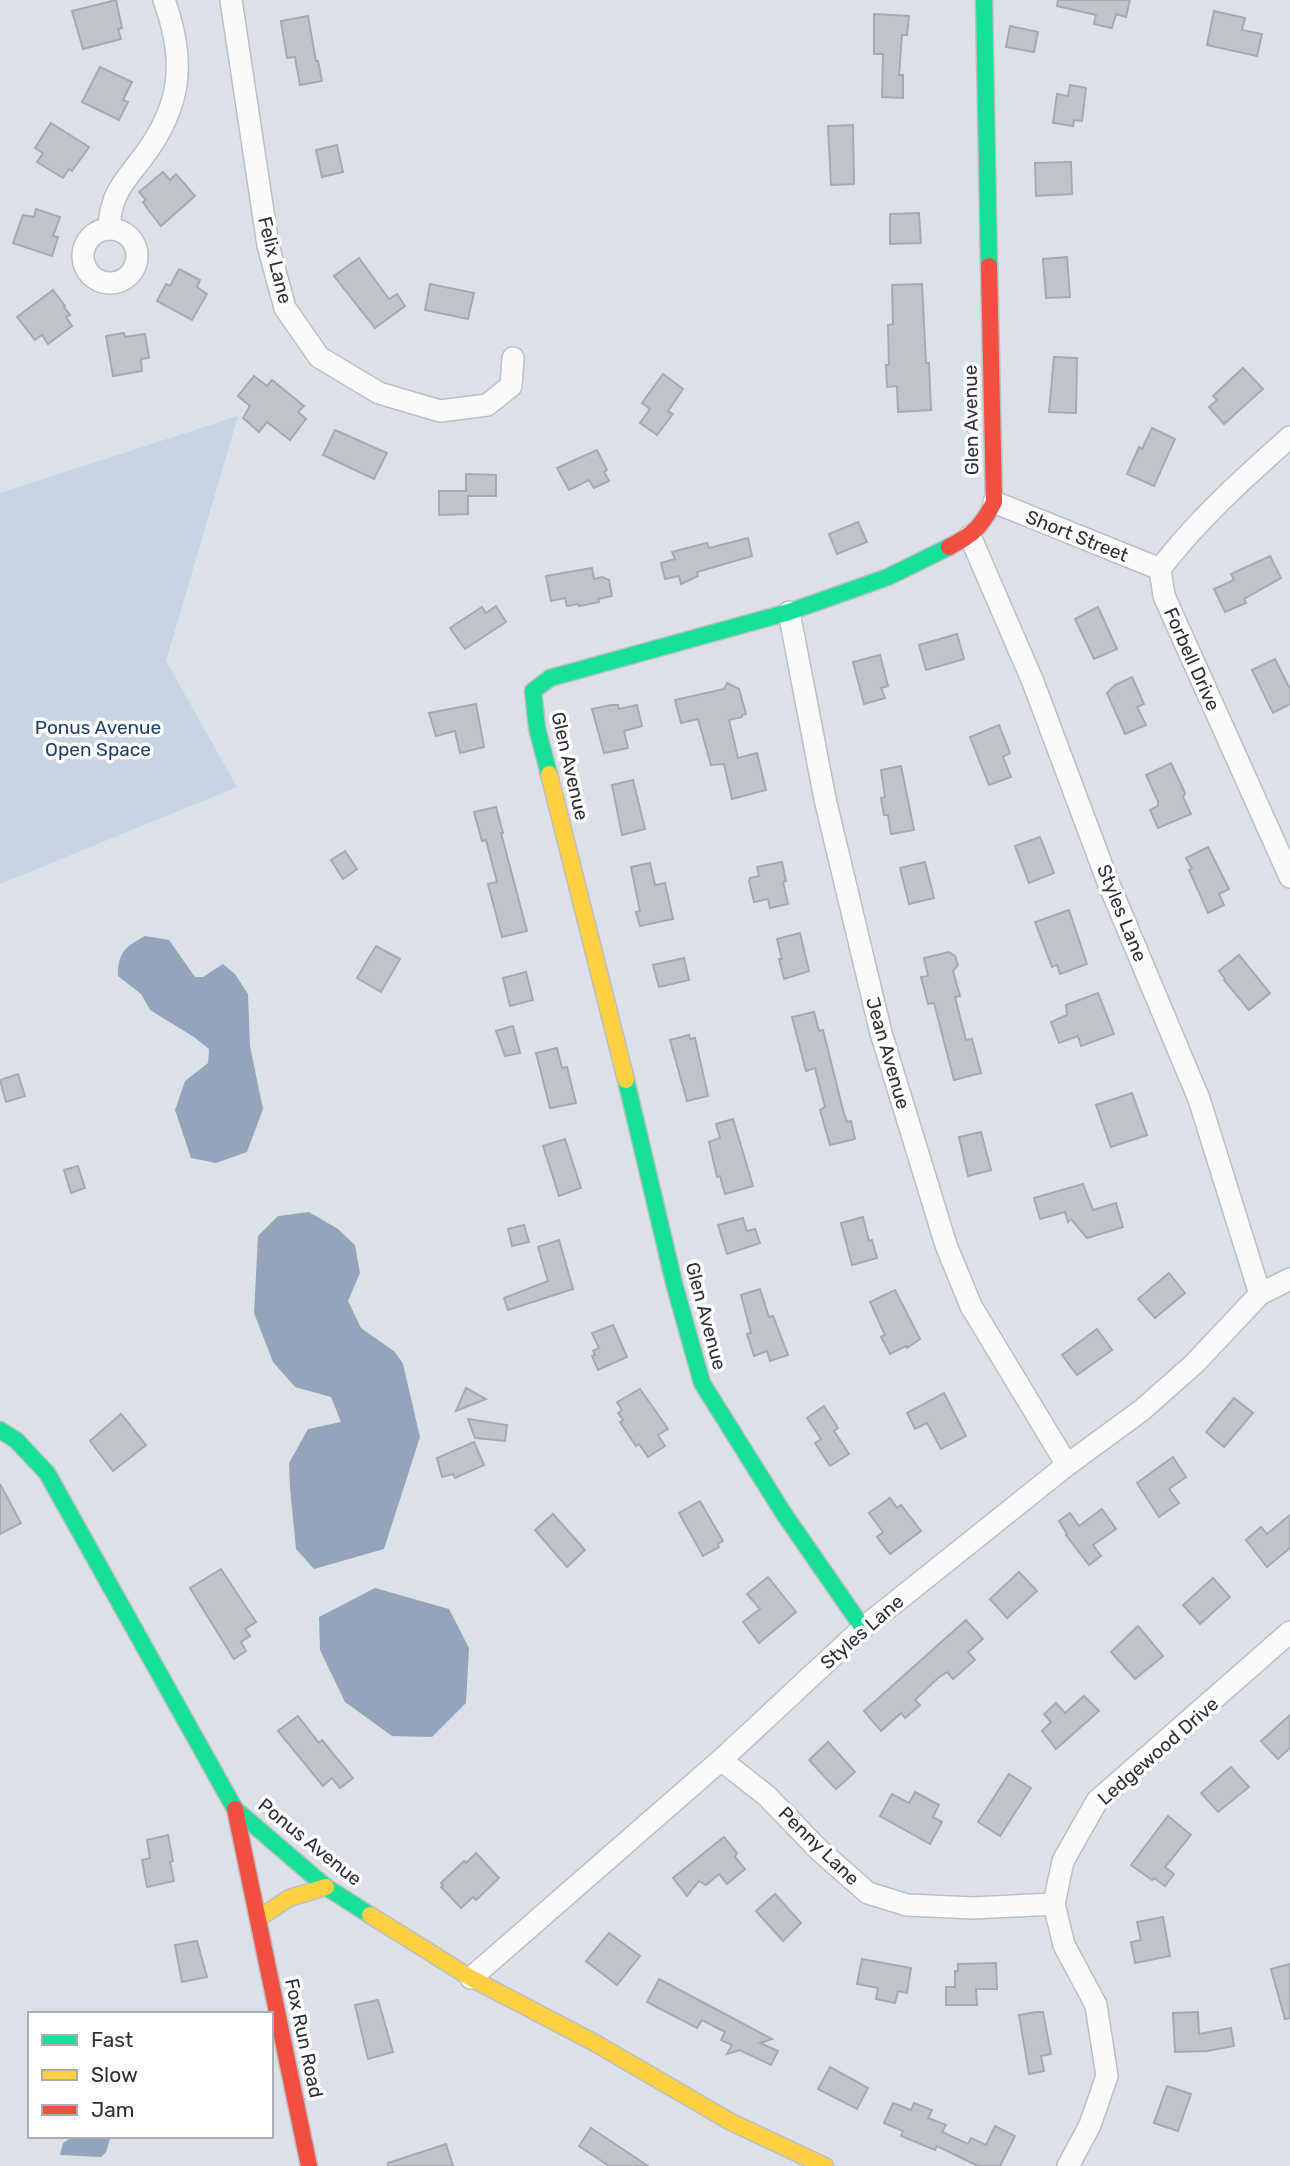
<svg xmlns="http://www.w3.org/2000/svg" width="1290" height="2166" viewBox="0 0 1290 2166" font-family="Rubik,sans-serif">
<rect width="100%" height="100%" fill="#dce1e7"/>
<path fill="#c7d4e6" d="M238,416L166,661L237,787L0,884V493Z"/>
<g fill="#94a5bb">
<path d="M145,936L169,940L195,977H203L223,964L235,974L248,994L250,1046L263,1109L247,1152L216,1163L191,1158L175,1110L185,1081L208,1063L209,1049L194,1037L150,1010L141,994L118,976C118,952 125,947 145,936Z"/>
<path d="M309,1212L338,1229L355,1245L360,1273L348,1301L361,1328L395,1352L403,1364L420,1437L384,1549L314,1569L296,1549L290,1488L289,1463L308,1429L341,1422L331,1397L295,1387L273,1362L254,1313L258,1236L278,1216Z"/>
<path d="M375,1588L449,1609L469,1648L466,1703L432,1737L392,1736L345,1702L320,1650L319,1617Z"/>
<path d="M74,2136H111L106,2152L101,2157L60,2155L63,2143Z"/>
</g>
<g fill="#c0c4c9" stroke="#a6aaaf" stroke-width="2">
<path d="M116,0L122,28L118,29L121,39L83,49L72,11Z"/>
<path d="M1058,0H1130L1126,17L1116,14L1112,28L1094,24L1096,15L1057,6Z"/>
<path d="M1214,11L1245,18L1242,30L1262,34L1257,56L1207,45Z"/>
<path d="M874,14L909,16L907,35H902L899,75H903V98L882,97L883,54H874Z"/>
<path d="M308,16L316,61H318L322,81L300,85L295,57L287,58L281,21Z"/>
<path d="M1010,26L1038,32L1034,52L1006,47Z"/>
<path d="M100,67L132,82L123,100L128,102L119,120L82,102Z"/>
<path d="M1070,85L1086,88L1082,121L1074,120L1073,126L1053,123L1057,94L1068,96Z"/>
<path d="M51,123L89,147L72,171L69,169L63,178L37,162L43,153L35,148Z"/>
<path d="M853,125L854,184L831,185L828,126Z"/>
<path d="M337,145L343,172L322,177L316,150Z"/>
<path d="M1071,162L1072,194L1036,196L1035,163Z"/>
<path d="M163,172L170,180L176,174L195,196L161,226L149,211L143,202L146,200L139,192Z"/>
<path d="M36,209L60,217L53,236L58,237L52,256L13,243L23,215L34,217Z"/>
<path d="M919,213L921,243L890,244V214Z"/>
<path d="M1067,257L1070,297L1046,298L1043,259Z"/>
<path d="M359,258L389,299L397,294L405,306L375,328L334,276Z"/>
<path d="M179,269L200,280L197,287L207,294L192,320L157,301L166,284L170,286Z"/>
<path d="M430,284L474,293L468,319L425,310Z"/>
<path d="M922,284L926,363H929L931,410L898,412L897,386L887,387L886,365H889L888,325L893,324L892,285Z"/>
<path d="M53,290L65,306L64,307L70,315L66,317L72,326L48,344L42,335L35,340L17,317Z"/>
<path d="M124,333L125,337L145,334L149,358L141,359L142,371L113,376L106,336Z"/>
<path d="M1054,357L1077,358L1076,413L1049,412Z"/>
<path d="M1243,368L1263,389L1224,424L1209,407L1217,400L1213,396Z"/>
<path d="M663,374L683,389L668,411L673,414L657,435L640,423L650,409L642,403Z"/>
<path d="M254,376L267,386L272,380L304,406L298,412L306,419L290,440L267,422L259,432L243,418L250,406L238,396Z"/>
<path d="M1152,428L1175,439L1154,486L1127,474L1139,447L1142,449Z"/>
<path d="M335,430L387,453L374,479L323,455Z"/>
<path d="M597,450L607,470L604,472L609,481L594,488L589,480L569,490L557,468Z"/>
<path d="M466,474L496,475V496H468V514L439,515V491H466Z"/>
<path d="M858,522L867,542L837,554L829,534Z"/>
<path d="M748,538L752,556L697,572L698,576L681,584L679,576L665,579L661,563L675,559L672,552L707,543L709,548Z"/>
<path d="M1270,556L1281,578L1244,599L1246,603L1225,612L1214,589L1234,580L1231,574Z"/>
<path d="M592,568L594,579L602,577L609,580L612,596L598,599L599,602L579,606L578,604L567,606L565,598L551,601L546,576Z"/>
<path d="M496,606L506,622L465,649L450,628L482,607L486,613Z"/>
<path d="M1098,607L1117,649L1094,659L1075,619Z"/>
<path d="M957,634L964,659L926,670L919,645Z"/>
<path d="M880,655L888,686L881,688L885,698L864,704L853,662Z"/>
<path d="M1275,659L1290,689V704L1273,713L1252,670Z"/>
<path d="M1132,677L1144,704L1137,707L1146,725L1125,734L1107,693L1115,685Z"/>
<path d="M727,683L739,689L746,714L742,715V717L729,720L738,758L757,753L766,790L732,799L724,764L711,765L698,719L681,723L675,700L724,689Z"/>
<path d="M476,704L484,747L460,753L455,731L436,736L429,713Z"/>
<path d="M611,705H618L619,709L637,705L642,726L624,731L628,748L604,753L592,709Z"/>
<path d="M999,725L1010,753L1003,757L1011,777L989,785L970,737Z"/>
<path d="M1171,763L1185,793L1183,797L1191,814L1158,828L1150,810L1158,806V801L1146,775Z"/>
<path d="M901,766L914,830L891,834L888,815H884L881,798L885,797L881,770Z"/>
<path d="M633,780L645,829L622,835L612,785Z"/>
<path d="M496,807L503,833H501L527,931L502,937L488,884L497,882L486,840L482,841L474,812Z"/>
<path d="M1040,837L1054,873L1029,883L1015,846Z"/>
<path d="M1208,847L1229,889L1219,894L1224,905L1208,913L1189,870L1192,869L1186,858Z"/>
<path d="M345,851L357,869L343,879L331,860Z"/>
<path d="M782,862L786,881L783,882L788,904L770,908L768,899L754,902L749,881L750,878L759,876L757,867Z"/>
<path d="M925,862L934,898L909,904L900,868Z"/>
<path d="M650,863L655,885L665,883L673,919L640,926L636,912L640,911L631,867Z"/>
<path d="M1069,910L1087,964L1060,974L1057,965L1052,967L1035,922Z"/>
<path d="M800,933L809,971L784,979L779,959H782L777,939Z"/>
<path d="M376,946L400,959L381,992L357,978Z"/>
<path d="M949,952L955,956L958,965L953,971L960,996L955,997L966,1040L972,1039L981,1073L954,1080L934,1003L928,1004L921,977L928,976L924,958Z"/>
<path d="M1239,955L1270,993L1249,1010L1224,980L1225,979L1219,971Z"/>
<path d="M684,958L689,980L659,987L653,965Z"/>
<path d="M526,972L533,1000L510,1006L503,978Z"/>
<path d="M1098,993L1114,1034L1081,1046L1078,1036L1059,1043L1051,1022L1067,1015L1066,1005Z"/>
<path d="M814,1012L819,1031L823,1030L843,1110L847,1122L851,1121L855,1139L830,1145L820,1110L825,1107L815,1068L806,1071L792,1017Z"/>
<path d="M513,1026L520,1053L505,1056L496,1031Z"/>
<path d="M689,1035L690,1039L695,1038L708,1096L687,1101L670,1040Z"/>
<path d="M557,1048L562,1068L567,1067L576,1103L550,1108L536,1053Z"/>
<path d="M18,1074L25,1096L6,1102L0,1080Z"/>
<path d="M1132,1093L1147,1135L1111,1147L1096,1105Z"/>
<path d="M733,1119L753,1186L725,1194L720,1176L717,1177L709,1142L720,1138L716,1124Z"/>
<path d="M981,1132L991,1170L968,1176L959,1137Z"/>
<path d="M565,1139L581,1188L559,1196L543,1146Z"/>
<path d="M78,1166L85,1188L71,1193L64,1170Z"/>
<path d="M1083,1184L1093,1210L1116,1203L1123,1227L1087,1238L1071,1219L1068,1222L1065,1212L1040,1219L1034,1198Z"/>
<path d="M863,1217L869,1241L872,1240L877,1258L852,1265L841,1223Z"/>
<path d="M743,1218L747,1231L755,1229L760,1243L727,1254L718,1225Z"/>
<path d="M524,1225L529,1242L512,1246L508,1229Z"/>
<path d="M559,1240L573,1289L508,1310L504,1298L548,1281L538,1247Z"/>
<path d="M1169,1273L1185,1293L1155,1318L1138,1299Z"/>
<path d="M760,1289L769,1317L773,1316L788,1355L770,1361L767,1351L754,1356L747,1334L751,1333L741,1295Z"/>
<path d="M895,1290L920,1339L907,1348L906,1346L890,1354L881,1337L885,1335L870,1302Z"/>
<path d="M613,1325L627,1357L598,1370L592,1356L595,1355L593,1351L599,1348L592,1333Z"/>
<path d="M1097,1329L1112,1350L1077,1375L1062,1355Z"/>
<path d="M466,1388L486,1399L456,1411Z"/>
<path d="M640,1389L668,1429L658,1435L665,1446L648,1457L639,1444L636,1446L620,1422L623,1420L618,1413L622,1410L617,1402Z"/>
<path d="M944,1393L966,1436L941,1449L927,1423L915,1429L907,1413Z"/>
<path d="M1234,1398L1253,1413L1224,1447L1206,1432Z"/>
<path d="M824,1406L838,1428L834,1431L849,1454L830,1466L815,1443L821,1439L807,1418Z"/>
<path d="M121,1414L146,1445L113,1471L90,1441Z"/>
<path d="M468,1419L507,1425L505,1441L475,1438Z"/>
<path d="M474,1442L484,1465L455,1478L453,1474L442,1477L437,1458Z"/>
<path d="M1173,1457L1186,1477L1169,1489L1179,1503L1159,1517L1137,1483Z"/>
<path d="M0,1484L21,1523L0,1534Z"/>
<path d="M890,1498L897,1508L901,1505L921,1531L890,1554L877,1537L883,1532L869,1513Z"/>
<path d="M700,1501L723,1541L718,1544L719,1547L703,1556L679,1513Z"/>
<path d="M1102,1509L1116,1529L1093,1545L1101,1556L1089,1565L1066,1535L1067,1534L1059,1521L1070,1513L1079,1526Z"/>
<path d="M553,1514L585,1550L567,1567L535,1530Z"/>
<path d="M1290,1515V1548L1267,1567L1246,1540L1261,1527L1267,1534Z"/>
<path d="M221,1569L256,1622L245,1629L250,1636L241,1642L246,1651L234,1659L190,1588Z"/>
<path d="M1019,1572L1037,1591L1007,1618L990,1599Z"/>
<path d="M768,1577L796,1612L759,1643L743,1622L760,1609L747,1594Z"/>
<path d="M1213,1578L1230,1597L1200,1624L1183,1605Z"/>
<path d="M966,1620L983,1639L968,1652L975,1660L953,1679L947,1672L938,1678L915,1700L920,1705L905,1718L901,1713L881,1731L864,1711Z"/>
<path d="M1138,1626L1163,1656L1135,1679L1111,1652Z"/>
<path d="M1084,1696L1099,1711L1056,1749L1042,1731L1051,1722L1044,1714L1056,1703L1065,1713Z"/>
<path d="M1290,1715V1748L1278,1759L1261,1741Z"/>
<path d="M298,1716L319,1743L322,1740L353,1778L340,1788L332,1778L323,1786L278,1731Z"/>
<path d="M828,1742L855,1772L836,1789L809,1760Z"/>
<path d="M1231,1767L1249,1787L1218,1812L1201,1793Z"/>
<path d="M1009,1774L1031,1788L1000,1836L978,1822Z"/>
<path d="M915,1792L939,1805L933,1817L942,1822L930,1844L880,1816L892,1794L909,1803Z"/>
<path d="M1168,1816L1191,1835L1165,1867L1174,1874L1165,1886L1154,1878L1152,1880L1131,1865Z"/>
<path d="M168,1835L173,1861L170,1862L174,1881L147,1887L142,1860L150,1858L147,1840Z"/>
<path d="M724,1837L737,1853L735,1857L745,1869L727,1884L719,1874L706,1885L699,1881L687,1896L673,1878Z"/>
<path d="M476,1853L499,1878L476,1900L473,1897L461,1908L441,1887L443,1885L441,1883L464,1861L466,1863Z"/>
<path d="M775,1894L801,1923L783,1941L756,1911Z"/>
<path d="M1163,1917L1170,1956L1135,1963L1131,1942L1141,1940L1137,1922Z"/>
<path d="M609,1933L640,1956L617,1985L586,1961Z"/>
<path d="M197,1941L207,1977L182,1982L175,1945Z"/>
<path d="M862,1959L911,1968L907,1993L898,1991L895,2003L876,1999L878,1988L857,1984Z"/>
<path d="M996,1963L997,1989H976L977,2005H946V1987H955V1971H958V1964Z"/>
<path d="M1290,1964V2018L1285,2019L1271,1969Z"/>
<path d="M659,1979L772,2039L760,2043L778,2051L771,2065L740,2050L727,2054L732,2045L721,2040L725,2032L702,2020L697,2028L647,2002Z"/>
<path d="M378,2000L393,2052L368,2059L355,2005Z"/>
<path d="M1036,2012H1043L1051,2054L1041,2056L1044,2071L1029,2074L1019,2015Z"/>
<path d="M1198,2012L1199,2034L1231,2028L1234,2046L1207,2051L1175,2052L1173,2013Z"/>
<path d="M830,2067L868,2088L857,2109L818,2089Z"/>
<path d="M1167,2086L1191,2094L1178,2131L1154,2123Z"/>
<path d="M893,2103L911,2110L914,2103L932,2110L928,2118L946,2125L942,2132L968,2144L971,2138L986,2145L995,2126L1015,2136L1000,2166H978L937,2146L935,2150L901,2136L903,2131L884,2123Z"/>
<path d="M591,2128L648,2166H609L579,2146Z"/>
<path d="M446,2144L453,2166H388V2163Z"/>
</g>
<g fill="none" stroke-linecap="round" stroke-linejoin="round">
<g stroke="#bbbfc4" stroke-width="24">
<g id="street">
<path d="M231,0L268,245L285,308L319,357L379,393L440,411L487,405L511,386L513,358"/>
<circle cx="110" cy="256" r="27"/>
<path d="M109,229C110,195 123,183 143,157C182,105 186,61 164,0"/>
<path d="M1290,437C1244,478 1197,520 1160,569L1164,596L1290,877"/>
<path d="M994,502L1160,569"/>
<path d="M970,536L1033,682L1108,882L1199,1099L1260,1294"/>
<path d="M789,612L825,799L881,1033L946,1245L971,1306L1067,1465"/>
<path d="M721,1760L767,1796L819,1850L868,1893L907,1905L973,1908L1054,1904"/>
<path d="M471,1978L721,1760L863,1628L1067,1465L1142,1410L1194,1364L1260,1294L1290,1279"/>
<path d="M1068,2166L1090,2125L1107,2076L1096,2005L1064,1945L1054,1904L1063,1861L1097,1801L1290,1632"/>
</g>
</g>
<g stroke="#bbbfc4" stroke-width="19">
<g id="fast">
<path d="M984,0L989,266"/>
<path d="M549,774L537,728L533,691L550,678L789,612L888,577L949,547"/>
<path d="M626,1080L675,1287L702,1383L784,1514L863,1628"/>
<path d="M0,1430L16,1440L47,1473L235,1809L326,1887L370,1915"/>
</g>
</g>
<g stroke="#bbbfc4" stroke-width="19">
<g id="slow">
<path d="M549,774L626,1080"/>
<path d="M370,1915L471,1978L595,2043L731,2122L825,2166"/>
<path d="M258,1919L289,1898L326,1887"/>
</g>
</g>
<g stroke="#bbbfc4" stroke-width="19">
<g id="jam">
<path d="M949,547C973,535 982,526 994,502L989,266"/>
<path d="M235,1809L309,2166"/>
</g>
</g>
<use href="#street" stroke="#fafafb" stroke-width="21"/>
<use href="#fast" stroke="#16e098" stroke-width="16"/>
<use href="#slow" stroke="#ffcf43" stroke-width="16"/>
<use href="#jam" stroke="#f24e42" stroke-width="16"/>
</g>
<g text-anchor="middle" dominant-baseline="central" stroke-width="7" stroke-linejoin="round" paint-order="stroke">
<g font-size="19" fill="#2d3135" stroke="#fff">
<text transform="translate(275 260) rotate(76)">Felix Lane</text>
<text transform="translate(971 420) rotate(-91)">Glen Avenue</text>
<text transform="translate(1077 536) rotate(22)">Short Street</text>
<text transform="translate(1192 659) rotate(66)">Forbell Drive</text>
<text transform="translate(570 766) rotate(77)">Glen Avenue</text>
<text transform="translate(1122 913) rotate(68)">Styles Lane</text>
<text transform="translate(888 1053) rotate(74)">Jean Avenue</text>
<text transform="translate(706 1316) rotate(75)">Glen Avenue</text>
<text transform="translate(862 1632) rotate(-41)">Styles Lane</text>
<text transform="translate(1158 1751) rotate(-41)">Ledgewood Drive</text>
<text transform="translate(310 1842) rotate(39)">Ponus Avenue</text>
<text transform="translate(819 1846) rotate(44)">Penny Lane</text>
<text transform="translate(304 2038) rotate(78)">Fox Run Road</text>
</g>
<g font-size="19" fill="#203f69" stroke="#fff">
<text x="98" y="727">Ponus Avenue<tspan x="98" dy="22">Open Space</tspan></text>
</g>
</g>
<rect x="28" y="2012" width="245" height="126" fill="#ffffff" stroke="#abadae" stroke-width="2"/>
<rect x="42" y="2035" width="35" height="10" fill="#16e098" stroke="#abadae" stroke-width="2"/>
<text x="91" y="2047" font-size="21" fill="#2d3135">Fast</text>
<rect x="42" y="2070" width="35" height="10" fill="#ffcf43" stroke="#abadae" stroke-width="2"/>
<text x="91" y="2082" font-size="21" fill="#2d3135">Slow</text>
<rect x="42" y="2105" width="35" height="10" fill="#f24e42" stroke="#abadae" stroke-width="2"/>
<text x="91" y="2117" font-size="21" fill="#2d3135">Jam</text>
</svg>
